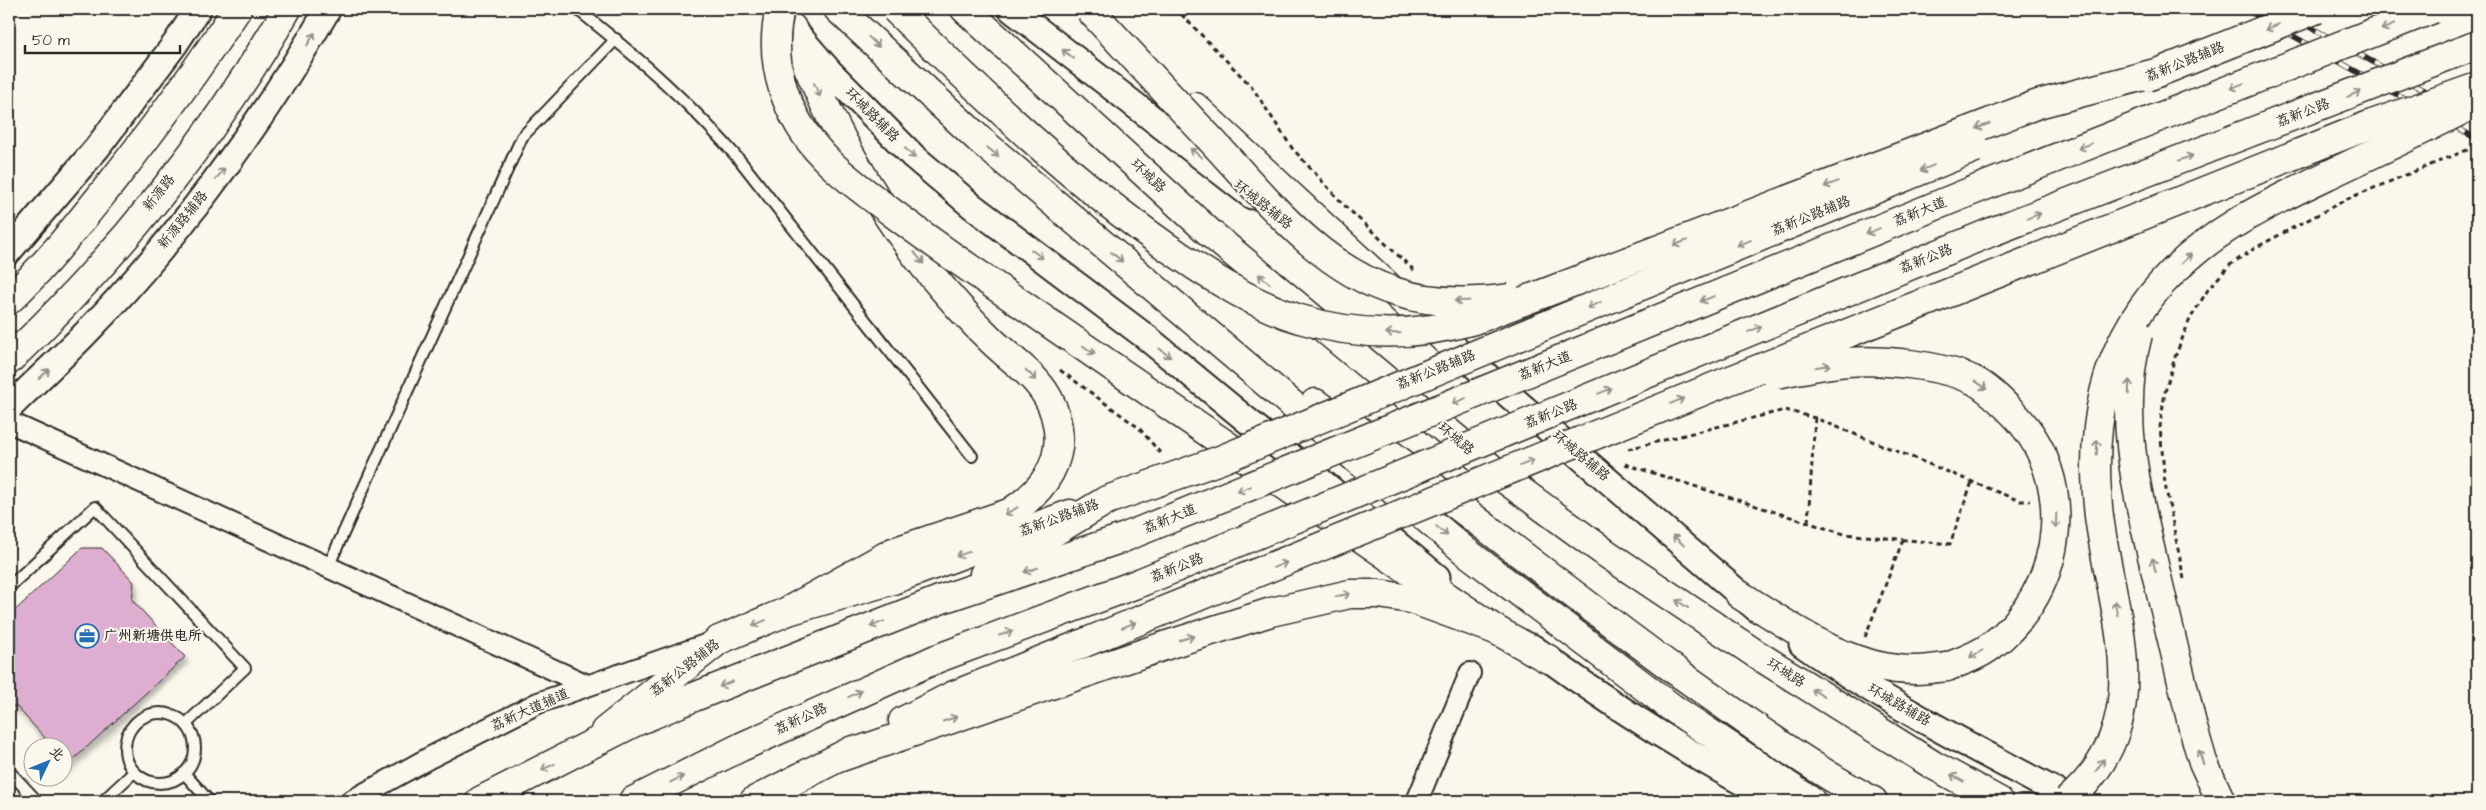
<svg xmlns="http://www.w3.org/2000/svg" width="2486" height="810" viewBox="0 0 2486 810" font-family="'Architects Daughter','LXGW WenKai TC',sans-serif">
<defs>
<filter id="shadow"><feDropShadow dx="3" dy="5.5" stdDeviation="2.5" flood-color="#0004"/></filter>
</defs>
<rect width="100%" height="100%" fill="#fbf7ec"/>
<filter id="ink" filterUnits="userSpaceOnUse"><feTurbulence type="fractalNoise" baseFrequency=".02" numOctaves="2"/><feDisplacementMap in="SourceGraphic" scale="10" xChannelSelector="R" yChannelSelector="G"/><feConvolveMatrix kernelMatrix="1 2 1 2 8 2 1 2 1" color-interpolation-filters="sRGB"/></filter>
<g filter="url(#ink)">
<path fill="#ddaecf" stroke="#2b2b2b" filter="url(#shadow)" d="M82,548H102L134,582L132,600L185,657L62,770V748H54L16,706L9,707V616Z"/>
<g fill="none" stroke-linecap="round" stroke-linejoin="round">
<g stroke="#2b2b2b" stroke-width="14">
<g id="service">
<path d="M577,9C640,59 690,102 742,163L972,456"/>
<path d="M328,567L522,137L616,39"/>
<path d="M9,587L95,507L245,668L186,724"/>
<circle cx="160" cy="748" r="35"/>
<path d="M9,771L37,801"/>
<path d="M184,773L209,801"/>
<path d="M103,801L134,772"/>
</g>
</g>
<g stroke="#2b2b2b" stroke-width="24">
<g id="minor">
<path d="M9,422L587,685"/>
<path d="M351,801L429,758L538,703L705,645"/>
<path d="M1417,801L1470,673"/>
</g>
</g>
<g stroke="#2b2b2b" stroke-width="29">
<g id="tertiary">
<path d="M1011,9L1252,196"/>
<path d="M798,35L829,71L913,156L972,206L1146,337L1437,577"/>
<path d="M9,251L97,148L175,44L198,9"/>
<path d="M1452,346L1757,609"/>
<path d="M9,408C33,384 58,361 82,337C178,239 259,127 328,9"/>
<path d="M1802,644C1887,704 1982,752 2074,801"/>
<path d="M1532,647C1610,704 1691,756 1777,801"/>
</g>
</g>
<g stroke="#2b2b2b" stroke-width="31">
<g id="secondary">
<path d="M838,9L981,141L1465,551L1671,707L1811,801"/>
<path d="M965,9L1210,233L1503,478L1607,554L1756,654L1933,765L1999,801"/>
<path d="M1195,107L1452,346"/>
<path d="M9,300C47,264 79,223 112,182C156,126 198,69 237,9"/>
<path d="M1020,303L1421,579L1496,630L1548,659"/>
<path d="M9,360C116,258 213,138 287,9"/>
<path d="M1315,403L1357,429C1466,511 1573,596 1683,676C1745,720 1806,765 1873,801"/>
<path d="M1740,595C1794,629 1850,671 1917,670C1927,670 1937,668 1947,667"/>
<path d="M788,611L893,552L1009,513C1044,491 1068,458 1055,415C1046,381 1017,365 993,342C968,318 945,292 924,266C865,190 827,118 792,28"/>
<path d="M903,721L952,696L1084,643"/>
<path d="M605,731L719,640L788,611L893,580L1070,514"/>
<path d="M838,758L1167,645L1271,612L1350,594H1379L1411,599L1496,630"/>
<path d="M754,801L853,750"/>
</g>
</g>
<g stroke="#2b2b2b" stroke-width="31">
<g id="primary">
<path d="M984,574L1107,500"/>
<path d="M480,801L635,722L694,697L942,599L1123,538"/>
<path d="M633,801L741,747L936,659L1139,583"/>
</g>
</g>
<g stroke="#2b2b2b" stroke-width="3" stroke-dasharray="5 4" stroke-linecap="butt">
<path d="M1174,9L1182,15L1252,87L1292,148L1344,205L1416,272"/>
<path d="M1060,370L1139,428L1162,455"/>
<path d="M1785,410L1815,418L2020,501H2030"/>
<path d="M1625,464L1844,534L1950,544L1972,482"/>
<path d="M1808,522L1815,418"/>
<path d="M2184,579L2165,484L2160,427L2165,392L2175,357L2190,319L2209,288L2230,265L2255,248L2347,199L2477,146"/>
<path d="M1865,637L1903,540"/>
</g>
<use href="#service" stroke="#fbf7ec" stroke-width="10"/>
<use href="#minor" stroke="#fbf7ec" stroke-width="20"/>
<use href="#tertiary" stroke="#fbf7ec" stroke-width="25"/>
<use href="#secondary" stroke="#fbf7ec" stroke-width="28"/>
<use href="#primary" stroke="#fbf7ec" stroke-width="28"/>
<g stroke="#2b2b2b" stroke-width="5.5">
<g id="rail">
<path d="M2245,9L2477,139"/>
<path d="M2278,9L2477,120"/>
</g>
</g>
<use href="#rail" stroke="#fbf7ec" stroke-width="4" stroke-dasharray="11" stroke-linecap="butt"/>
<g stroke="#2b2b2b" stroke-width="31" stroke-linecap="butt">
<g id="secondary-bridge">
<path d="M780,9C767,63 786,118 825,158C844,178 868,194 890,211C932,243 976,273 1020,303"/>
<path d="M895,9C985,97 1075,185 1180,256C1217,281 1257,306 1300,319C1359,337 1415,337 1474,320L2038,104L2163,71"/>
<path d="M1089,9C1130,53 1171,98 1213,142C1265,198 1320,269 1396,292C1432,304 1472,303 1509,298"/>
<path d="M2147,77L2317,9"/>
<path d="M2138,334C2116,415 2138,497 2157,577C2169,627 2181,678 2193,728L2203,762L2221,801"/>
<path d="M1776,374C1799,370 1823,364 1847,362C1882,359 1941,365 1973,380C1987,387 2000,400 2011,411C2079,477 2066,590 1991,646C1978,656 1962,661 1947,667"/>
<path d="M1107,500L1220,460L1975,148"/>
<path d="M1084,643L1723,383L2372,124L2477,87"/>
<path d="M2067,801C2161,720 2112,618 2099,516C2089,428 2102,350 2162,283C2208,232 2267,204 2328,175C2378,151 2428,129 2477,102"/>
</g>
</g>
<g stroke="#2b2b2b" stroke-width="31" stroke-linecap="butt">
<g id="primary-bridge">
<path d="M1123,538L1967,193L2433,9"/>
<path d="M1139,583L1989,233L2477,45"/>
</g>
</g>
<path stroke="#2b2b2b" stroke-width="3" stroke-dasharray="5 4" stroke-linecap="butt" d="M1628,449L1785,410"/>
<use href="#secondary-bridge" stroke="#fbf7ec" stroke-width="28"/>
<use href="#primary-bridge" stroke="#fbf7ec" stroke-width="28"/>
</g>
<defs><path id="oneway-shaft" d="M-6 0H5M1.5-3L5.5 0L1.5 3" fill="none" stroke-width="1.6" stroke-linecap="round" stroke-linejoin="round" transform="scale(1.25)"/></defs>
<g stroke="#93918c">
<use href="#oneway-shaft" transform="translate(2272 27) rotate(158)"/>
<use href="#oneway-shaft" transform="translate(2388 27) rotate(158)"/>
<use href="#oneway-shaft" transform="translate(311 39) rotate(-59)"/>
<use href="#oneway-shaft" transform="translate(874 42) rotate(43)"/>
<use href="#oneway-shaft" transform="translate(1068 54) rotate(-142)"/>
<use href="#oneway-shaft" transform="translate(2237 86) rotate(158)"/>
<use href="#oneway-shaft" transform="translate(817 90) rotate(66)"/>
<use href="#oneway-shaft" transform="translate(2354 94) rotate(-22)"/>
<use href="#oneway-shaft" transform="translate(1983 126) rotate(159)"/>
<use href="#oneway-shaft" transform="translate(2085 146) rotate(158)"/>
<use href="#oneway-shaft" transform="translate(993 152) rotate(40)"/>
<use href="#oneway-shaft" transform="translate(910 153) rotate(44)"/>
<use href="#oneway-shaft" transform="translate(1196 153) rotate(-142)"/>
<use href="#oneway-shaft" transform="translate(2186 158) rotate(-21)"/>
<use href="#oneway-shaft" transform="translate(1927 168) rotate(158)"/>
<use href="#oneway-shaft" transform="translate(220 174) rotate(-52)"/>
<use href="#oneway-shaft" transform="translate(1831 184) rotate(159)"/>
<use href="#oneway-shaft" transform="translate(2034 216) rotate(-21)"/>
<use href="#oneway-shaft" transform="translate(1873 231) rotate(158)"/>
<use href="#oneway-shaft" transform="translate(1680 243) rotate(159)"/>
<use href="#oneway-shaft" transform="translate(1744 243) rotate(158)"/>
<use href="#oneway-shaft" transform="translate(1037 254) rotate(37)"/>
<use href="#oneway-shaft" transform="translate(1117 257) rotate(40)"/>
<use href="#oneway-shaft" transform="translate(919 258) rotate(52)"/>
<use href="#oneway-shaft" transform="translate(2186 259) rotate(-43)"/>
<use href="#oneway-shaft" transform="translate(1264 279) rotate(-140)"/>
<use href="#oneway-shaft" transform="translate(1707 299) rotate(158)"/>
<use href="#oneway-shaft" transform="translate(1462 301) rotate(179)"/>
<use href="#oneway-shaft" transform="translate(1594 305) rotate(158)"/>
<use href="#oneway-shaft" transform="translate(1755 329) rotate(-22)"/>
<use href="#oneway-shaft" transform="translate(1393 333) rotate(-179)"/>
<use href="#oneway-shaft" transform="translate(1089 350) rotate(35)"/>
<use href="#oneway-shaft" transform="translate(1165 353) rotate(39)"/>
<use href="#oneway-shaft" transform="translate(1823 366) rotate(-10)"/>
<use href="#oneway-shaft" transform="translate(44 374) rotate(-44)"/>
<use href="#oneway-shaft" transform="translate(1031 375) rotate(44)"/>
<use href="#oneway-shaft" transform="translate(1981 385) rotate(36)"/>
<use href="#oneway-shaft" transform="translate(2129 387) rotate(-88)"/>
<use href="#oneway-shaft" transform="translate(1605 391) rotate(-22)"/>
<use href="#oneway-shaft" transform="translate(1459 401) rotate(158)"/>
<use href="#oneway-shaft" transform="translate(1677 401) rotate(-22)"/>
<use href="#oneway-shaft" transform="translate(2097 447) rotate(-88)"/>
<use href="#oneway-shaft" transform="translate(1527 463) rotate(-22)"/>
<use href="#oneway-shaft" transform="translate(1244 489) rotate(158)"/>
<use href="#oneway-shaft" transform="translate(1011 511) rotate(151)"/>
<use href="#oneway-shaft" transform="translate(2056 521) rotate(93)"/>
<use href="#oneway-shaft" transform="translate(1442 531) rotate(40)"/>
<use href="#oneway-shaft" transform="translate(1678 540) rotate(-138)"/>
<use href="#oneway-shaft" transform="translate(963 554) rotate(160)"/>
<use href="#oneway-shaft" transform="translate(1280 565) rotate(-22)"/>
<use href="#oneway-shaft" transform="translate(2154 565) rotate(-103)"/>
<use href="#oneway-shaft" transform="translate(1031 570) rotate(162)"/>
<use href="#oneway-shaft" transform="translate(1343 595) rotate(-11)"/>
<use href="#oneway-shaft" transform="translate(1682 604) rotate(-146)"/>
<use href="#oneway-shaft" transform="translate(2116 608) rotate(-101)"/>
<use href="#oneway-shaft" transform="translate(759 623) rotate(157)"/>
<use href="#oneway-shaft" transform="translate(877 624) rotate(159)"/>
<use href="#oneway-shaft" transform="translate(1129 625) rotate(-22)"/>
<use href="#oneway-shaft" transform="translate(1006 633) rotate(-20)"/>
<use href="#oneway-shaft" transform="translate(1187 638) rotate(-17)"/>
<use href="#oneway-shaft" transform="translate(1976 654) rotate(150)"/>
<use href="#oneway-shaft" transform="translate(726 684) rotate(158)"/>
<use href="#oneway-shaft" transform="translate(1818 693) rotate(-148)"/>
<use href="#oneway-shaft" transform="translate(855 694) rotate(-24)"/>
<use href="#oneway-shaft" transform="translate(950 719) rotate(-19)"/>
<use href="#oneway-shaft" transform="translate(2201 757) rotate(-108)"/>
<use href="#oneway-shaft" transform="translate(2100 765) rotate(-57)"/>
<use href="#oneway-shaft" transform="translate(548 767) rotate(155)"/>
<use href="#oneway-shaft" transform="translate(1957 778) rotate(-151)"/>
<use href="#oneway-shaft" transform="translate(677 779) rotate(-27)"/>
</g>
</g>
<defs>
<g id="office-ring" transform="scale(1.25)"><circle r="9.5" fill="#fbf7ec" stroke="#1f6fb2" stroke-width="1.5"/><path d="M-6-3h4V-5.5h4V-3h4V5H-6ZM-1-4.5V-3h2v-1.5ZM-6 0V1H6V0Z" fill="#1f6fb2"/></g>
</defs>
<g fill-rule="evenodd">
<use href="#office-ring" x="87" y="636"/>
</g>
<g text-anchor="middle" dominant-baseline="central" stroke-width="4" stroke-linejoin="round" paint-order="stroke">
<g font-size="14" fill="#2b2b2b" stroke="#fbf7ec">
<text transform="translate(2185 62) rotate(-22)">荔新公路辅路</text>
<text transform="translate(2303 113) rotate(-21)">荔新公路</text>
<text transform="translate(872 115) rotate(45)">环城路辅路</text>
<text transform="translate(1148 176) rotate(43)">环城路</text>
<text transform="translate(159 193) rotate(-51)">新源路</text>
<text transform="translate(1263 205) rotate(38)">环城路辅路</text>
<text transform="translate(1920 212) rotate(-22)">荔新大道</text>
<text transform="translate(1811 216) rotate(-22)">荔新公路辅路</text>
<text transform="translate(183 220) rotate(-51)">新源路辅路</text>
<text transform="translate(1926 259) rotate(-22)">荔新公路</text>
<text transform="translate(1545 366) rotate(-22)">荔新大道</text>
<text transform="translate(1436 370) rotate(-22)">荔新公路辅路</text>
<text transform="translate(1551 414) rotate(-22)">荔新公路</text>
<text transform="translate(1456 439) rotate(40)">环城路</text>
<text transform="translate(1581 456) rotate(40)">环城路辅路</text>
<text transform="translate(1059 518) rotate(-20)">荔新公路辅路</text>
<text transform="translate(1170 519) rotate(-22)">荔新大道</text>
<text transform="translate(1177 568) rotate(-22)">荔新公路</text>
<text transform="translate(685 668) rotate(-38)">荔新公路辅路</text>
<text transform="translate(1786 673) rotate(32)">环城路</text>
<text transform="translate(1899 705) rotate(30)">环城路辅路</text>
<text transform="translate(530 710) rotate(-24)">荔新大道辅道</text>
<text transform="translate(801 719) rotate(-25)">荔新公路</text>
</g>
<g font-size="14" font-weight="bold" fill="#2b2b2b" stroke="#fbf7ec" text-anchor="start">
<text x="104" y="636">广州新塘供电所</text>
</g>
</g>
<rect width="2486" height="810" fill="none" stroke="#fbf7ec" stroke-width="30"/>
<rect x="15" y="15" width="2456" height="780" fill="none" stroke="#2b2b2b" stroke-width="2" filter="url(#ink)"/>
<g transform="translate(48 762) rotate(47)"><circle r="24" fill="#fbf7ec" stroke="#a8a59f"/>
<path d="M0-4L9 19L0 12L-9 19Z" fill="#1f6fb2"/>
<text y="-8" font-size="14" font-weight="bold" text-anchor="middle" fill="#2b2b2b">北</text>
</g>
<path d="M25 45v8h155v-8" fill="none" stroke="#2b2b2b" stroke-width="2.5"/>
<text x="32" y="45" font-size="15" fill="#2b2b2b" stroke="#fbf7ec" stroke-width="4" paint-order="stroke">50 m</text>
</svg>
